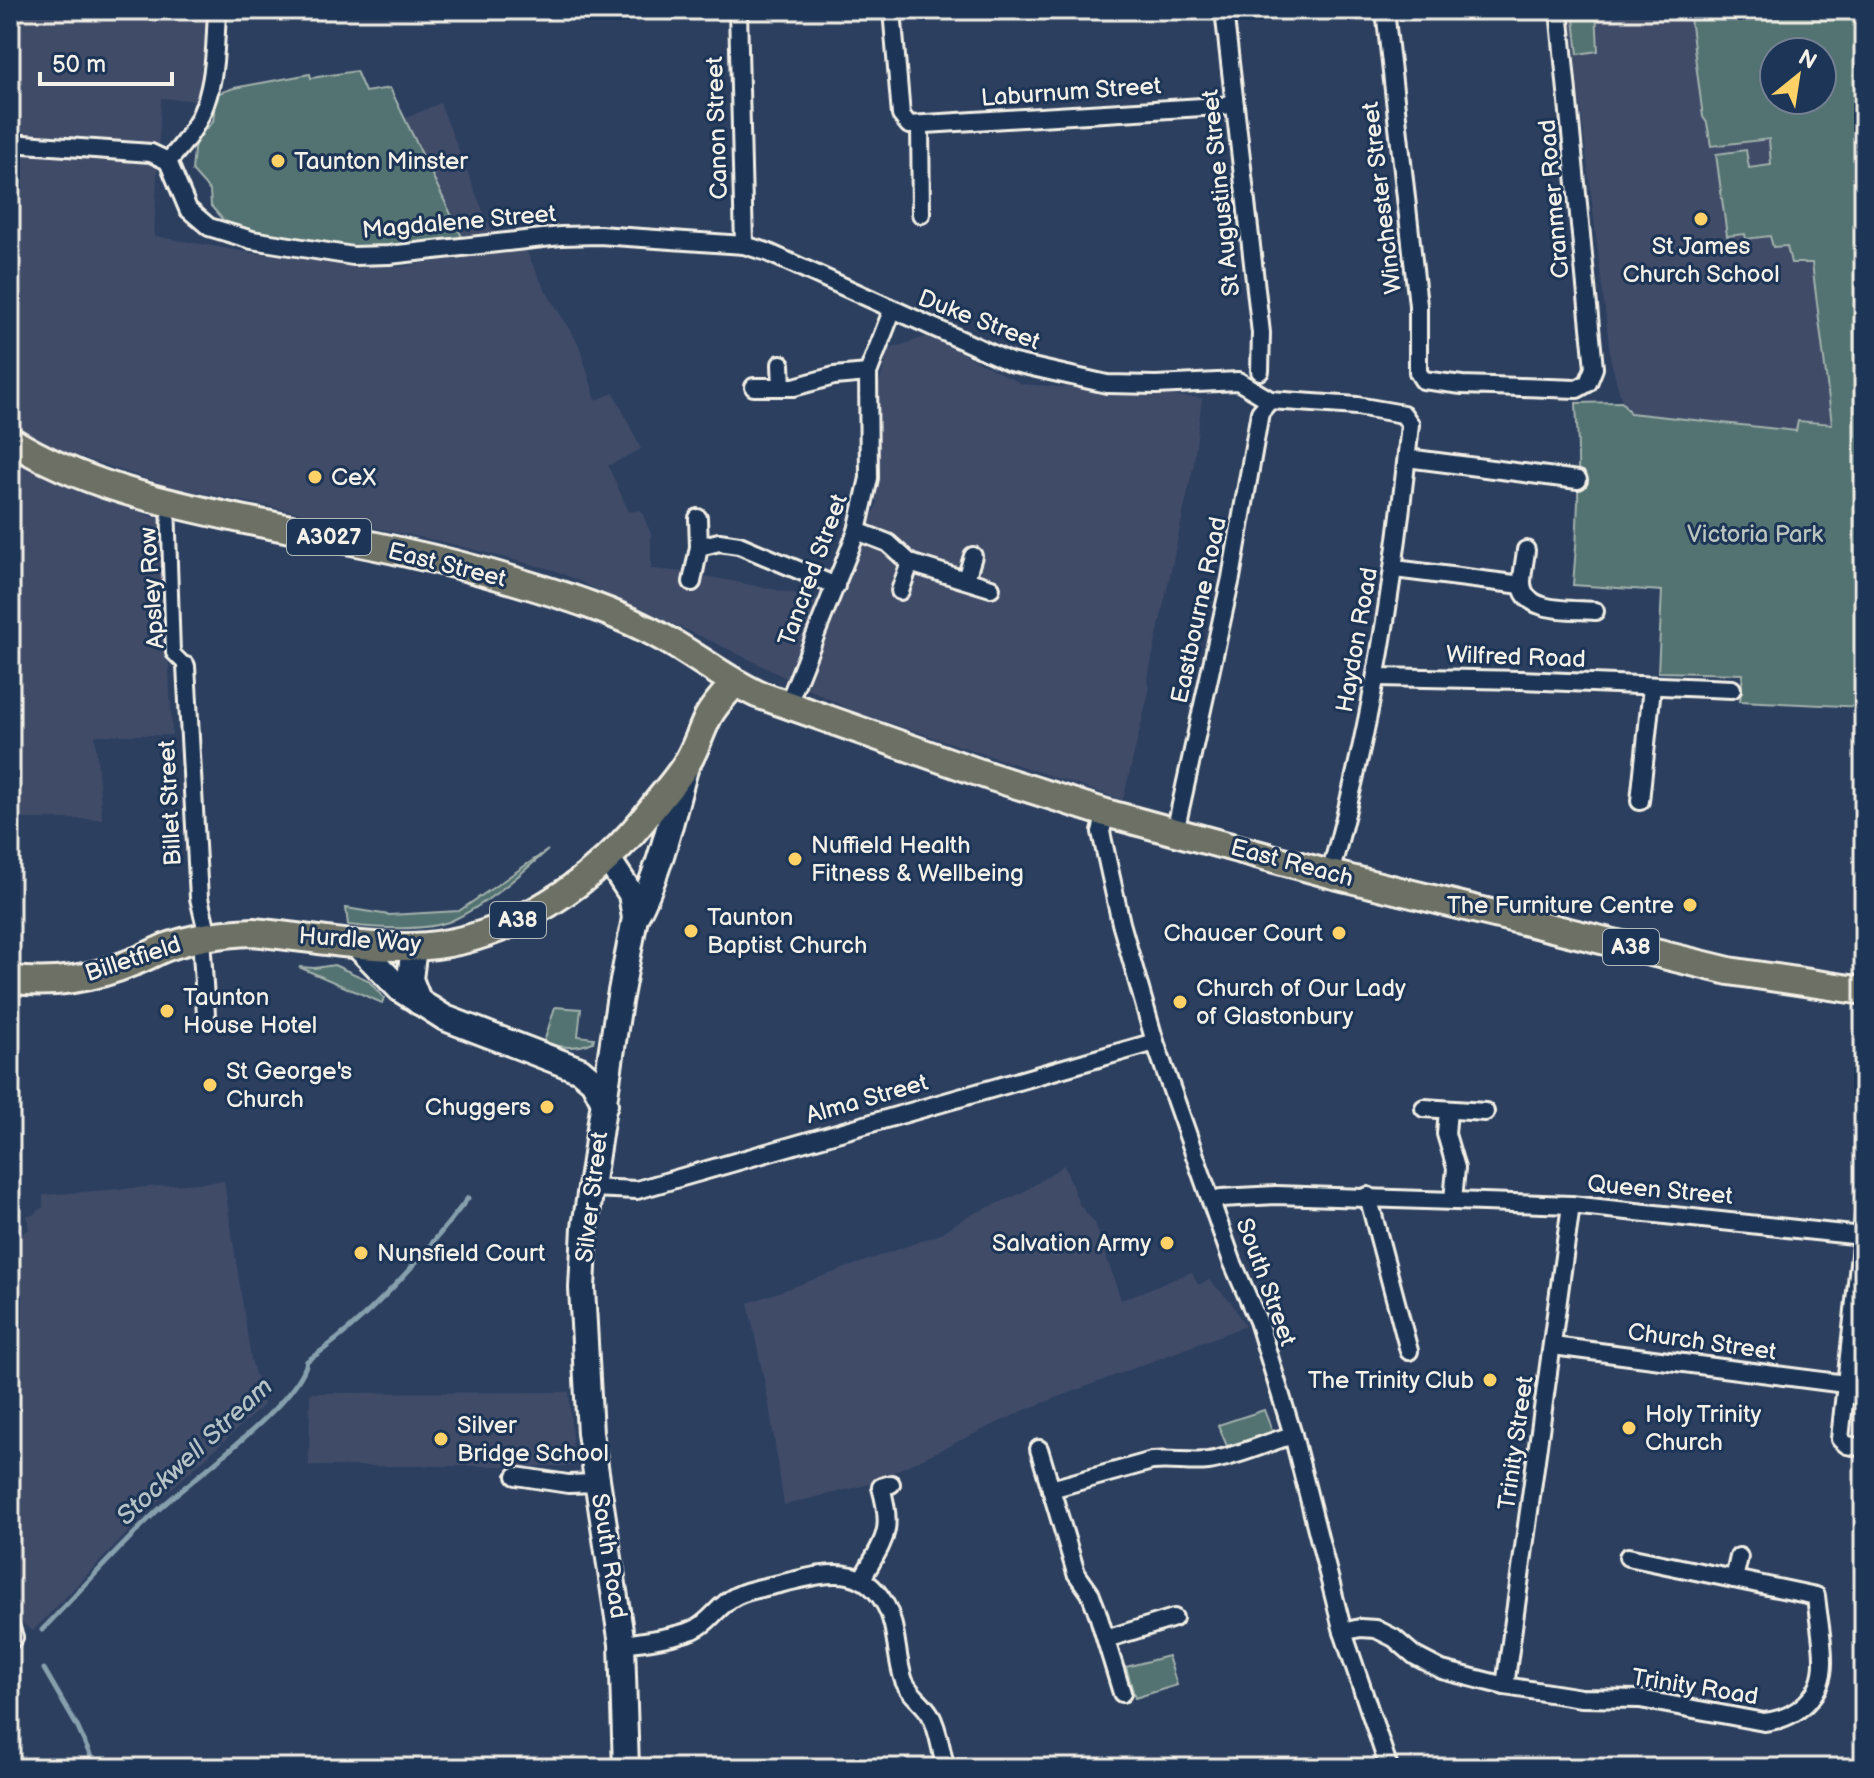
<svg xmlns="http://www.w3.org/2000/svg" width="1874" height="1778" viewBox="0 0 1874 1778" font-family="'Balsamiq Sans',sans-serif">
<rect width="100%" height="100%" fill="#2c3f5f"/>
<filter id="ink" filterUnits="userSpaceOnUse"><feTurbulence type="fractalNoise" baseFrequency=".0125" numOctaves="2"/><feDisplacementMap in="SourceGraphic" scale="16" xChannelSelector="R" yChannelSelector="G"/><feConvolveMatrix kernelMatrix="1 2 1 2 8 2 1 2 1" color-interpolation-filters="sRGB"/></filter>
<g filter="url(#ink)">
<g fill="#3f4c68">
<path d="M10,10H211L202,101L161,98L154,236L252,253L401,267L524,246L544,288L579,345L596,400L614,393L641,449L608,466L629,512L641,510L651,534V569L685,572L838,602L877,504L876,394L889,349L928,336L1022,384L1202,398L1193,468L1147,682L1150,687L1123,800L851,710L724,647L554,570L439,541L169,486L53,448L10,425Z"/>
<path d="M1569,10H1781L1774,52V100H1792L1832,424L1799,421L1797,431L1630,413L1622,402L1611,361Z"/>
<path d="M440,103L481,206L494,235L462,237L404,119Z"/>
<path d="M10,455L68,487L162,520L172,735H95L102,819H10Z"/>
<path d="M1064,1165L1079,1204L1095,1223L1121,1300L1192,1272L1198,1285L1209,1280L1231,1302L1245,1326L1027,1409L866,1485L784,1505L768,1399L748,1303L938,1235L968,1216L1022,1193Z"/>
<path d="M224,1181L251,1359L264,1405L161,1498L33,1631L23,1624L14,1605L10,1576V1237L29,1230L27,1215H33L43,1207V1195Z"/>
<path d="M569,1392L574,1466H309L310,1393Z"/>
</g>
<g fill="#527272" stroke="#a3b2ad" stroke-width="2" fill-rule="evenodd">
<path d="M1573,10H1596L1598,51L1578,54Z"/>
<path d="M1689,10H1855L1864,13V707L1740,701L1743,674L1658,672L1662,591L1573,585C1579,523 1580,465 1576,403L1622,402L1630,413L1796,431L1798,421L1832,424L1812,263H1791L1787,246L1773,247L1770,236L1746,239L1745,234L1727,236L1716,154L1746,150L1749,168L1771,165L1769,139L1711,146L1707,123L1703,117ZM1774,52H1822V100H1774Z"/>
<path d="M356,71L365,92L390,88L462,237L396,248L357,249L265,233L225,222L211,206L210,191L192,171L195,139L213,122L216,94L234,88L310,74L311,78Z"/>
<path d="M548,850C519,875 488,904 453,920C428,932 376,928 348,925L346,908L389,915L459,911Z"/>
<path d="M334,965L368,980L384,998L382,1003L299,967L315,968Z"/>
<path d="M555,1007L581,1009L578,1036L594,1038L593,1042C577,1049 560,1048 544,1042Z"/>
<path d="M1264,1410L1273,1433L1227,1446L1218,1425Z"/>
<path d="M1168,1656L1177,1685L1135,1698L1126,1667Z"/>
</g>
<g fill="none" stroke-linecap="round" stroke-linejoin="round">
<g stroke="#87a0ad" stroke-width="5">
<path d="M42,1630C81,1590 117,1549 157,1511C191,1479 300,1402 307,1361C370,1319 422,1258 468,1198"/>
<path d="M44,1669L77,1726L96,1768"/>
</g>
<g stroke="#f4f1e8" stroke-width="18">
<path id="pedestrian" d="M168,503L173,653L186,666"/>
</g>
<g stroke="#f4f1e8" stroke-width="22">
<g id="minor">
<path d="M738,10L744,245"/>
<path d="M892,10L901,115L909,125L1235,105"/>
<path d="M1224,10L1261,333L1260,371"/>
<path d="M1385,10L1418,305V372L1423,380L1462,385L1577,389L1588,383L1594,368L1559,10"/>
<path d="M920,125L921,214"/>
<path d="M10,143L151,153L168,161"/>
<path d="M168,161L188,209L209,227L252,240L353,256L389,255L561,236L599,235L744,245L767,252L1010,362L1107,384L1156,385L1238,381L1270,400L1357,406L1403,414L1410,424C1395,579 1372,724 1330,874"/>
<path d="M168,161C215,113 214,74 217,10"/>
<path d="M781,364L782,387"/>
<path d="M754,387H794L834,376L868,373"/>
<path d="M1407,458L1578,480"/>
<path d="M698,518L699,547"/>
<path d="M857,531L888,543L910,563L991,588"/>
<path d="M1526,550C1525,561 1522,572 1522,583C1523,614 1573,609 1595,611"/>
<path d="M1395,569L1522,585"/>
<path d="M966,579L973,556"/>
<path d="M692,582L699,547L719,542L739,545L836,586"/>
<path d="M900,591L910,563"/>
<path d="M186,666L199,898L208,936"/>
<path d="M1377,677L1521,680L1732,689"/>
<path d="M788,704L857,531L869,478L868,373L892,311"/>
<path d="M1640,801L1652,687"/>
<path d="M1106,813L1101,832L1121,923L1155,1042L1232,1261L1258,1321L1293,1435L1343,1632L1389,1768"/>
<path d="M1175,832L1231,578L1260,412L1270,400"/>
<path d="M201,937L206,1015"/>
<path d="M1424,1108L1485,1112"/>
<path d="M1448,1110L1446,1134L1456,1168L1453,1200"/>
<path d="M591,1188L637,1190L1155,1042"/>
<path d="M1368,1196L1409,1351"/>
<path d="M1211,1201L1221,1198L1276,1195L1571,1205L1862,1236"/>
<path d="M1864,1218L1840,1439L1847,1445L1864,1448"/>
<path d="M1553,1346L1845,1384"/>
<path d="M1039,1449L1051,1489"/>
<path d="M516,1476L568,1484L598,1483"/>
<path d="M862,1579C884,1539 894,1533 881,1487L891,1484"/>
<path d="M1734,1579L1739,1557"/>
<path d="M10,1626L14,1637L10,1641"/>
<path d="M1343,1632L1360,1628L1376,1629L1394,1638L1415,1656L1442,1670L1505,1686L1581,1698L1640,1699L1764,1722C1797,1719 1824,1695 1823,1660C1823,1639 1818,1617 1816,1596L1628,1557"/>
<path d="M1106,1639L1174,1618"/>
<path d="M622,1644C646,1641 670,1638 693,1630C710,1623 719,1604 736,1596C749,1589 768,1587 783,1583C823,1574 861,1561 885,1604C898,1627 895,1656 904,1681C910,1695 923,1702 930,1714C938,1728 940,1746 944,1761"/>
<path d="M1505,1686L1571,1205"/>
<path d="M1122,1693L1097,1611L1090,1593L1076,1573L1051,1489L1152,1461C1171,1459 1190,1463 1208,1461C1237,1457 1265,1443 1293,1435"/>
</g>
</g>
<g stroke="#f4f1e8" stroke-width="30">
<g id="secondary">
<path d="M608,859L631,894L635,918L619,1002L585,1227L582,1288L590,1433L622,1644L626,1768"/>
<path d="M635,918C660,873 671,819 685,769"/>
<path d="M357,945L401,990L445,1018L580,1070L593,1081L605,1104"/>
<path d="M414,947L410,979L419,1002"/>
</g>
</g>
<g stroke="#f4f1e8" stroke-width="32">
<g id="primary">
<path d="M10,440C84,486 166,503 250,521C335,538 422,553 505,578C560,594 619,612 669,641C699,658 725,679 757,694L992,777L1106,813L1330,874L1729,971L1864,991"/>
<path d="M10,979C50,986 95,978 133,962C145,958 156,951 167,947C195,937 224,933 253,932C306,937 358,948 411,947C509,944 598,881 655,805C665,792 676,780 685,766C695,751 700,733 708,717C715,704 725,694 735,683"/>
</g>
</g>
<use href="#pedestrian" stroke="#1d3557" stroke-width="12"/>
<use href="#minor" stroke="#1d3557" stroke-width="16"/>
<use href="#secondary" stroke="#1d3557" stroke-width="24"/>
<use href="#primary" stroke="#6c7065" stroke-width="26"/>
</g>
</g>
<g fill="#ffd166" stroke="#1d3557" stroke-width="3">
<circle cx="278" cy="161" r="8"/>
<circle cx="1701" cy="219" r="8"/>
<circle cx="315" cy="477" r="8"/>
<circle cx="795" cy="859" r="8"/>
<circle cx="1690" cy="905" r="8"/>
<circle cx="691" cy="931" r="8"/>
<circle cx="1339" cy="933" r="8"/>
<circle cx="1180" cy="1002" r="8"/>
<circle cx="167" cy="1011" r="8"/>
<circle cx="210" cy="1085" r="8"/>
<circle cx="547" cy="1107" r="8"/>
<circle cx="1167" cy="1243" r="8"/>
<circle cx="361" cy="1253" r="8"/>
<circle cx="1490" cy="1380" r="8"/>
<circle cx="1629" cy="1428" r="8"/>
<circle cx="441" cy="1439" r="8"/>
</g>
<g text-anchor="middle" dominant-baseline="central" stroke-width="6" stroke-linejoin="round" paint-order="stroke">
<g fill="#1d3557" stroke="#b4b9bc" stroke-width="2">
<rect x="287" y="519" width="84" height="36" rx="6"/>
<rect x="490" y="902" width="56" height="36" rx="6"/>
<rect x="1603" y="929" width="56" height="36" rx="6"/>
</g>
<g font-size="22" font-weight="bold" fill="#f4f1e8">
<text x="329" y="537">A3027</text>
<text x="518" y="920">A38</text>
<text x="1631" y="947">A38</text>
</g>
<g font-size="24" fill="#f4f1e8" stroke="#1d3557">
<text transform="translate(1071 92) rotate(-4)">Laburnum Street</text>
<text transform="translate(717 128) rotate(-92)">Canon Street</text>
<text transform="translate(1221 193) rotate(-96)">St Augustine Street</text>
<text transform="translate(1382 198) rotate(-97)">Winchester Street</text>
<text transform="translate(1554 199) rotate(-95)">Cranmer Road</text>
<text transform="translate(459 222) rotate(-5)">Magdalene Street</text>
<text transform="translate(979 320) rotate(21)">Duke Street</text>
<text transform="translate(447 565) rotate(14)">East Street</text>
<text transform="translate(813 570) rotate(-70)">Tancred Street</text>
<text transform="translate(152 588) rotate(-94)">Apsley Row</text>
<text transform="translate(1199 610) rotate(-78)">Eastbourne Road</text>
<text transform="translate(1357 640) rotate(-80)">Haydon Road</text>
<text transform="translate(1516 657) rotate(2)">Wilfred Road</text>
<text transform="translate(170 803) rotate(-93)">Billet Street</text>
<text transform="translate(1292 863) rotate(15)">East Reach</text>
<text transform="translate(360 940) rotate(4)">Hurdle Way</text>
<text transform="translate(133 959) rotate(-18)">Billetfield</text>
<text transform="translate(867 1099) rotate(-16)">Alma Street</text>
<text transform="translate(1660 1190) rotate(5)">Queen Street</text>
<text transform="translate(592 1197) rotate(-83)">Silver Street</text>
<text transform="translate(1266 1282) rotate(70)">South Street</text>
<text transform="translate(1702 1342) rotate(8)">Church Street</text>
<text transform="translate(1516 1443) rotate(-82)">Trinity Street</text>
<text transform="translate(609 1556) rotate(81)">South Road</text>
<text transform="translate(1695 1687) rotate(9)">Trinity Road</text>
</g>
<g font-size="24" fill="#f4f1e8" stroke="#1d3557" text-anchor="start">
<text x="294" y="161">Taunton Minster</text>
<text x="1701" y="246" text-anchor="middle">St James<tspan x="1701" dy="28">Church School</tspan></text>
<text x="331" y="477">CeX</text>
<text x="811" y="845">Nuffield Health<tspan x="811" dy="28">Fitness &amp; Wellbeing</tspan></text>
<text x="1674" y="905" text-anchor="end">The Furniture Centre</text>
<text x="707" y="917">Taunton<tspan x="707" dy="28">Baptist Church</tspan></text>
<text x="1323" y="933" text-anchor="end">Chaucer Court</text>
<text x="1196" y="988">Church of Our Lady<tspan x="1196" dy="28">of Glastonbury</tspan></text>
<text x="183" y="997">Taunton<tspan x="183" dy="28">House Hotel</tspan></text>
<text x="226" y="1071">St George's<tspan x="226" dy="28">Church</tspan></text>
<text x="531" y="1107" text-anchor="end">Chuggers</text>
<text x="1151" y="1243" text-anchor="end">Salvation Army</text>
<text x="377" y="1253">Nunsfield Court</text>
<text x="1474" y="1380" text-anchor="end">The Trinity Club</text>
<text x="1645" y="1414">Holy Trinity<tspan x="1645" dy="28">Church</tspan></text>
<text x="457" y="1425">Silver<tspan x="457" dy="28">Bridge School</tspan></text>
</g>
<g font-size="24" fill="#bbc5bf" stroke="#1d3557">
<text x="1755" y="534">Victoria Park</text>
</g>
<g font-size="26" font-style="italic" fill="#b5c2c6" stroke="#1d3557">
<text transform="translate(195 1452) rotate(-43)">Stockwell Stream</text>
</g>
</g>
<rect width="1874" height="1778" fill="none" stroke="#1d3557" stroke-width="40"/>
<rect x="20" y="20" width="1834" height="1738" fill="none" stroke="#f4f1e8" stroke-width="3" filter="url(#ink)"/>
<g transform="translate(1798 76) rotate(30)"><circle r="38" fill="#1d3557" stroke="#738091" stroke-width="2"/>
<path d="M0-6L14 30L0 20L-14 30Z" fill="#ffd166"/>
<text y="-12" font-size="22" font-weight="bold" text-anchor="middle" fill="#f4f1e8">N</text>
</g>
<path d="M40 72v12h132v-12" fill="none" stroke="#f4f1e8" stroke-width="4"/>
<text x="52" y="72" font-size="24" fill="#f4f1e8" stroke="#1d3557" stroke-width="6" paint-order="stroke">50 m</text>
</svg>
